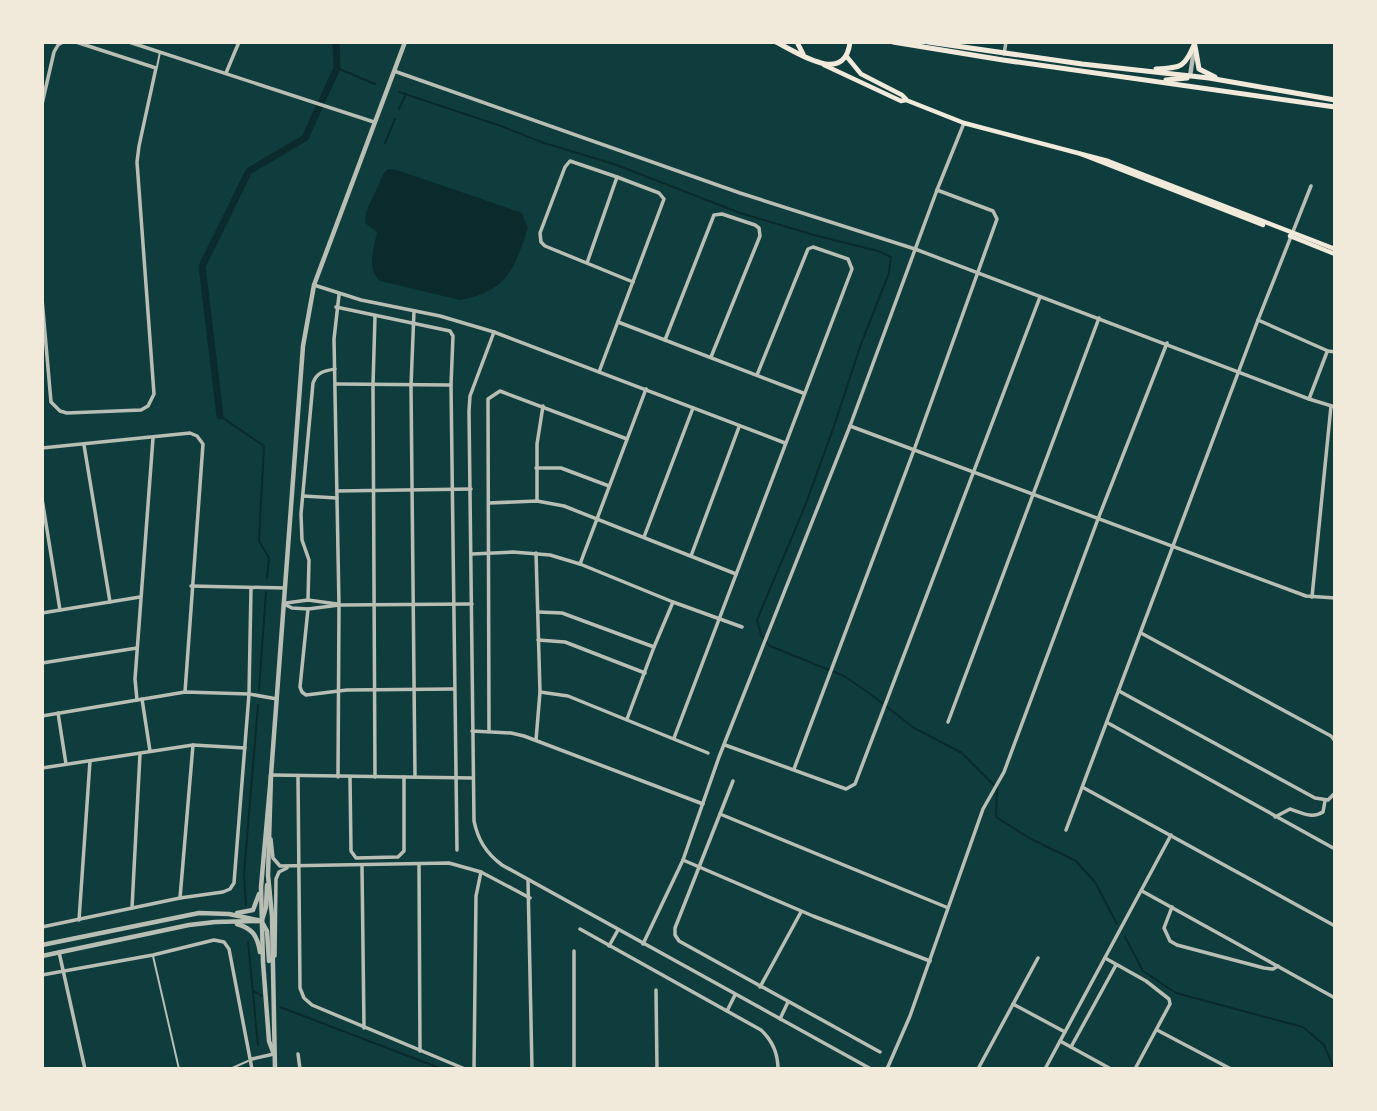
<svg xmlns="http://www.w3.org/2000/svg" width="1377" height="1111" viewBox="0 0 1377 1111" font-family="'Times New Roman',serif">
<rect width="100%" height="100%" fill="#0f3d3e"/>
<path fill="#0a2a2b" d="M388,169L397,170L522,213L528,228C514,269 508,291 460,300L380,281C366,269 374,248 377,232L365,223L366,212L384,173Z"/>
<g fill="none" stroke-linecap="round" stroke-linejoin="round">
<g stroke="#0a2a2b" stroke-width="2">
<path d="M337,68L375,84"/>
<path d="M399,92L501,126L544,143L614,164L740,213L814,235L878,251L891,257L889,273L861,344L833,429L805,506L757,620L761,635L770,646L844,676L873,696L914,728L962,753L997,788L996,817L1031,839L1076,861L1095,882L1117,924"/>
<path d="M399,109L406,94"/>
<path d="M385,143L395,119"/>
<path d="M220,416L264,446L259,541L269,558L267,578"/>
<path d="M259,690L266,592"/>
<path d="M246,905L244,874L258,705"/>
<path d="M1125,937L1143,971L1176,993L1303,1027L1324,1045L1334,1069"/>
<path d="M248,942L258,1045"/>
<path d="M254,991L262,996"/>
<path d="M280,1007L442,1069"/>
</g>
<path stroke="#0a2a2b" stroke-width="7" d="M220,416L202,266L249,171L305,138L337,68L336,42"/>
<g stroke="#b8beb3" stroke-width="2">
<path d="M157,67L160,52"/>
<path d="M153,956L179,1069"/>
<path d="M230,1069L248,1061"/>
</g>
<g stroke="#b8beb3" stroke-width="3.5">
<path d="M129,42L374,122"/>
<path d="M1004,54L1006,42"/>
<path d="M394,71L740,193L915,249L1309,399L1335,407"/>
<path d="M226,73L239,42"/>
<path d="M42,104L54,52L58,45L63,42"/>
<path d="M587,263L617,177L570,161L565,167L540,233L541,242L545,246L633,282"/>
<path d="M314,285L361,300L440,316L494,332L785,443"/>
<path d="M42,299L51,402L60,411L67,413L141,410L148,406L154,394L137,162L139,146L156,68L76,42"/>
<path d="M336,307L450,331L453,336L451,385L457,850"/>
<path d="M414,311L411,386L415,777"/>
<path d="M375,316L373,385L375,777"/>
<path d="M1258,320L1328,351L1335,352"/>
<path d="M618,322L803,393"/>
<path d="M494,332L470,396L469,411L474,821C478,840 486,853 502,865L871,1069"/>
<path d="M665,340L714,215L722,214L755,225L759,228L760,236L711,357"/>
<path d="M599,372L664,199L659,193L617,177"/>
<path d="M336,384L451,385"/>
<path d="M1309,399L1327,352"/>
<path d="M850,426L1306,596L1335,598"/>
<path d="M84,445L110,602"/>
<path d="M42,448L190,433L197,436L203,444L185,692"/>
<path d="M536,468H561L609,486"/>
<path d="M337,491L471,489"/>
<path d="M303,496L337,498"/>
<path d="M42,499L60,610"/>
<path d="M537,501V444L543,406"/>
<path d="M489,503L537,501L564,506L736,574"/>
<path d="M644,537L693,408"/>
<path d="M472,554L513,552L550,555L580,564L673,602L742,627"/>
<path d="M691,556L739,427"/>
<path d="M580,564L646,389"/>
<path d="M191,586L285,588"/>
<path d="M1312,597L1331,406"/>
<path d="M308,600L309,560L302,540L301,514L313,383C317,372 324,371 335,369"/>
<path d="M286,603L308,600L337,604"/>
<path d="M284,604L292,608L308,609L339,605L472,604"/>
<path d="M308,609L300,687L302,692L306,695L347,690L454,689"/>
<path d="M538,612L562,613L654,647"/>
<path d="M42,613L140,597"/>
<path d="M1141,633L1331,736L1335,741"/>
<path d="M538,640L565,642L645,673"/>
<path d="M42,663L137,648"/>
<path d="M1119,691L1315,798L1328,800L1335,793"/>
<path d="M540,692L568,696L708,753"/>
<path d="M142,699L150,751"/>
<path d="M137,700L135,679L153,438"/>
<path d="M58,713L66,764"/>
<path d="M42,716L185,692L249,694L277,699"/>
<path d="M627,719L654,647L673,602"/>
<path d="M948,722L1099,318"/>
<path d="M1108,723L1335,849"/>
<path d="M472,731L511,733L524,736L703,804"/>
<path d="M489,731L488,399L500,391L627,439"/>
<path d="M674,738L852,269L848,259L813,247L808,249L757,375"/>
<path d="M536,740L540,692L536,553"/>
<path d="M725,745L846,789L855,784L1040,297"/>
<path d="M42,768L193,745L245,748"/>
<path d="M794,769L914,450L997,219L993,211L937,190"/>
<path d="M271,775L473,778"/>
<path d="M298,777L300,988L304,998L312,1005L465,1069"/>
<path d="M338,777L339,605L334,339L339,295"/>
<path d="M350,777L351,851L356,858L398,857L404,851V777"/>
<path d="M1084,788L1335,926"/>
<path d="M720,814L733,781"/>
<path d="M1275,817L1290,809C1302,813 1312,819 1323,812L1325,801"/>
<path d="M1066,830L1258,320L1311,186"/>
<path d="M271,839L273,858L280,866L449,863L481,872L530,898"/>
<path d="M683,860L813,916L930,961"/>
<path d="M419,864L420,1051"/>
<path d="M362,866L364,1028"/>
<path d="M528,880L532,1069"/>
<path d="M1142,891L1335,998"/>
<path d="M180,898L193,745"/>
<path d="M1172,907L1164,928L1170,941L1177,945L1264,968L1273,969L1278,966"/>
<path d="M132,908L140,754"/>
<path d="M79,920L90,761"/>
<path d="M42,927L180,898L223,892L230,889L234,883L249,694L251,588"/>
<path d="M580,929L761,1030C773,1041 778,1053 778,1069"/>
<path d="M643,944L683,860L719,757L850,426L937,190L964,123"/>
<path d="M609,946L618,930"/>
<path d="M59,952L85,1069"/>
<path d="M275,956L276,879L279,872L287,868"/>
<path d="M1105,958L1146,981L1169,999L1170,1004L1135,1069"/>
<path d="M42,975L153,955L214,940L224,942L229,949L252,1069"/>
<path d="M760,987L801,912"/>
<path d="M656,990L657,1069"/>
<path d="M1013,1004L1065,1032"/>
<path d="M727,1011L735,995"/>
<path d="M780,1019L788,1002"/>
<path d="M1157,1030L1231,1069"/>
<path d="M1060,1041L1111,1069"/>
<path d="M1071,1047L1116,965"/>
<path d="M880,1052L679,941L675,935V928L720,814L946,907"/>
<path d="M298,1054L300,1069"/>
<path d="M252,1059L274,1054"/>
<path d="M474,1069L476,896L481,872"/>
<path d="M574,1069V951"/>
<path d="M887,1069L910,1016L983,809L1004,772L1098,519L1167,343"/>
<path d="M978,1069L1038,958"/>
<path d="M1045,1069L1171,835"/>
</g>
<g stroke="#b8beb3" stroke-width="4.5">
<path d="M1190,76L1194,50"/>
<path d="M271,775L261,887L263,962L269,1041L273,1052"/>
<path d="M237,913L253,910L259,894"/>
<path d="M262,920L266,907L267,885"/>
<path d="M262,922L267,931L269,961"/>
<path d="M237,924C253,929 257,935 260,952"/>
<path d="M42,945L199,913L229,914L262,921"/>
<path d="M42,956L189,925L215,922L261,921"/>
<path d="M275,1069L272,916L268,875L271,775L303,346L314,285L405,42"/>
</g>
<g stroke="#f1e9da" stroke-width="4.5">
<path d="M847,57L861,74L902,95L906,99"/>
<path d="M824,65L901,101L906,100L964,123L1108,161L1335,249"/>
<path d="M1081,154L1263,225"/>
<path d="M1290,236L1335,254"/>
</g>
<g stroke="#f1e9da" stroke-width="5">
<path d="M776,42C798,53 845,86 850,42"/>
<path d="M797,42L803,54"/>
<path d="M893,42L1003,60L1335,107"/>
<path d="M928,42L1082,64L1209,78L1335,100"/>
<path d="M1195,46L1199,69L1215,77"/>
<path d="M1156,69C1183,68 1184,67 1195,43"/>
<path d="M1166,80L1187,78"/>
</g>
</g>
<rect width="1377" height="1111" fill="none" stroke="#f1e9da" stroke-width="88"/>
</svg>
